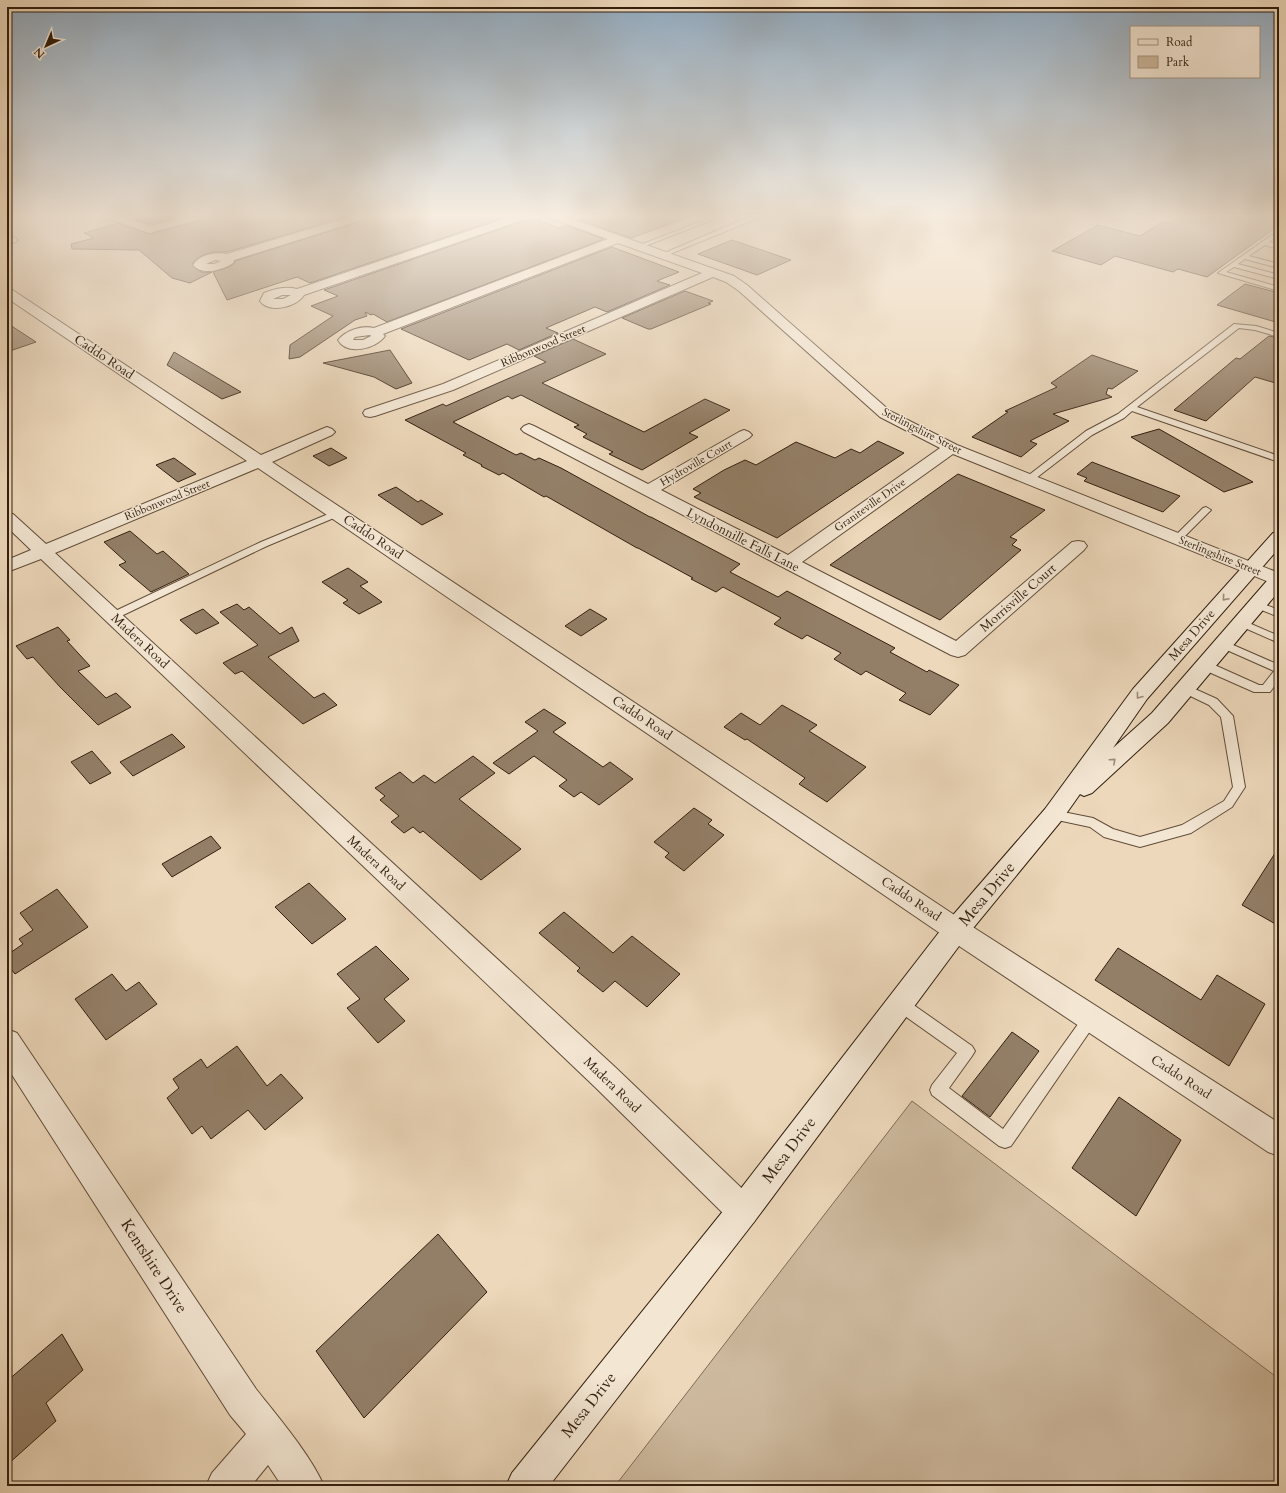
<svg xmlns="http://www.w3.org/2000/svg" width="1286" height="1493" viewBox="0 0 1286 1493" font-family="Cardo,serif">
<rect width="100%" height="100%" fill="#edd8bb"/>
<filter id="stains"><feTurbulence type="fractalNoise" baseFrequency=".005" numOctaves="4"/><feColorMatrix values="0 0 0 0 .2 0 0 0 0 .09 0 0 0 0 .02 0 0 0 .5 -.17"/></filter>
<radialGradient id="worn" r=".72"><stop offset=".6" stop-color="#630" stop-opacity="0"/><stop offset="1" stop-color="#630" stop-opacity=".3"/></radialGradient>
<path fill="#cdb99e" stroke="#806c56" d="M912,1101L1279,1379V1486H615Z"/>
<g fill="#937f68" stroke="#321f0e">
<path d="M149,215H173L178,217L150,224L135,219Z"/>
<path d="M222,215H330V218L335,220L227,252H213L203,255L195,260L192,265L201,272H212L190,283L172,278L139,250L72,249L71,244L94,238L84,233L118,223L149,234Z"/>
<path d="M381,215H511L310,283L297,277L227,300L213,272L229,267L234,264L235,261Z"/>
<path d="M595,215H688L689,217L631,238L580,220Z"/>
<path d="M1184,215H1279V225L1207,277L1178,269L1173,272L1115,256L1101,265L1052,251L1098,225L1140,236L1164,221L1171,223Z"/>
<path d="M532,218L559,228L565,225L604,239L387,322L373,314L371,315L365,312L367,316L355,320L300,357L289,359L290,345L333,316L311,306L338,296L324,290Z"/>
<path d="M732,240L791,260L757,275L698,254Z"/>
<path d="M612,247L679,272L657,281L670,285L607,312L595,307L546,328L558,333L519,350L507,344L469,360L401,329Z"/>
<path d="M1245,284L1279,293V323L1217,305Z"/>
<path d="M685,291L713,301L708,303L711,304L651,329H648L622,318Z"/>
<path d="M7,323L36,342L7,352Z"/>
<path d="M1269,336L1279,338V384L1255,377L1206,421L1174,410L1236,358L1240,359Z"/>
<path d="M573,339L606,354L542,383L644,432L705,399L730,410L689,433L698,437L642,470L609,454L613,452L583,437L587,434L574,427L579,425L521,395L512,399L508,396L453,422L516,455L521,453L535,460L539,458L561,468L650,517H651L740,564L730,572L778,597L787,591L895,648L890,652L927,672L929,670L959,685L930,715L899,700L906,693L866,671L861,675L834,659L841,653L807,635L802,639L774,624L781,618L723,587L716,592L691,579L693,578L638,548H637L546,496L544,497L503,473L499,475L481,466L482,465L463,455L466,453L405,420L443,404L446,406L546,362L534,356Z"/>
<path d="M390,350L412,383L396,389L374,377L323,363Z"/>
<path d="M174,352L241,392L222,399L167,365Z"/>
<path d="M1092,355L1138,371L1112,389L1108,388L1106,394L1112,397L1053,414L1069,421L1030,441L1037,444L1021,457L972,437L1008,412L1005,411L1057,387L1051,383Z"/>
<path d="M1159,429L1253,482L1224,492L1131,437Z"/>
<path d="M878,441L904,453L777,538L694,497L701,493L693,489L724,470L745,460L756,465L796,442L835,458L851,449L860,453Z"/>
<path d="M331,448L347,458L329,466L313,456Z"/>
<path d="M174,458L196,474L178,482L156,465Z"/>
<path d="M1092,462L1180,496L1163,512L1084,481L1087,478L1077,474Z"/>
<path d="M958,474L1045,510L1010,537L1017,540L1012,545L1021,550L940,620L830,565Z"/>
<path d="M396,487L418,502L421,500L443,514L422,525L378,495Z"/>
<path d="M130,531L157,554L163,551L189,574L151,592L119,565L126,562L104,542Z"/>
<path d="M348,568L368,582L360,586L382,602L359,614L343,603L348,600L322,582Z"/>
<path d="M237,604L244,610L249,607L280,634L292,627L299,641L268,657L314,698L324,693L337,705L303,724L242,671L235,674L223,663L258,645L220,612Z"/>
<path d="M203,609L219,623L196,634L180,620Z"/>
<path d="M590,609L607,619L581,636L565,626Z"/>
<path d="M58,627L70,640L67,641L90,666L78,671L106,698L116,693L131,707L98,725L60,687L33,657L27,659L16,646Z"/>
<path d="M782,705L817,725L809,731L866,767L827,802L799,784L805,778L747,739L745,740L724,727L741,713L760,725Z"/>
<path d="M544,709L566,723L553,732L603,767L610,762L633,779L599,805L581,792L574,797L559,786L567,780L534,756L509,774L493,763L538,731L525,722Z"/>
<path d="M172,734L185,747L133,776L120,762Z"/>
<path d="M92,751L111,773L90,784L71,762Z"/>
<path d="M473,756L495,773L459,799L521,849L481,880L423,831L420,833L413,827L404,833L391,822L399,816L380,800L385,796L375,788L400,772L413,783L424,775L435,783Z"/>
<path d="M694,808L712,820L708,824L724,835L684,871L665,857L669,853L654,842Z"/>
<path d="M211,836L221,848L172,877L162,864Z"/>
<path d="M1279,847V926L1242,905Z"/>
<path d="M309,883L346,919L312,944L275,907Z"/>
<path d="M57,889L88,927L15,974L7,964V955L23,944L19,939L33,930L20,913Z"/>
<path d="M564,912L613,953L632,936L680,974L647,1007L615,981L603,992L577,971L580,968L539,933Z"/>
<path d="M376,946L409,979L384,999L405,1021L378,1043L347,1008L360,999L337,974Z"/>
<path d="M1118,948L1201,1000L1217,975L1265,1004L1229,1066L1095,980Z"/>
<path d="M112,974L126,991L139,982L157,1004L106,1040L75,999Z"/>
<path d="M1012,1032L1039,1051L990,1117L962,1096Z"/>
<path d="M237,1046L267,1086L281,1074L303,1098L265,1130L248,1110L211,1139L202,1126L192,1134L167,1098L179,1088L173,1079L201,1059L207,1068Z"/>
<path d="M1119,1097L1181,1140L1136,1216L1072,1168Z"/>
<path d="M438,1234L487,1292L364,1418L316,1351Z"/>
<path d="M62,1334L83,1370L46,1403L56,1421L7,1465V1381Z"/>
</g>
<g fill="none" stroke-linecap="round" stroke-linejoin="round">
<g stroke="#614d39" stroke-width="2">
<g id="service">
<path d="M717,215H725L640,248L635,247Z"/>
<path d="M753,215L760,216L756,219L665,256L660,255Z"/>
<path d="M1115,215H1122L1116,219H1112V217Z"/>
<path d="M1279,234V238H1275L1269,242L1279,245V249L1265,245L1249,256L1279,264V268L1245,259L1238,264L1279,275V279L1234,267L1226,272L1279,287V291L1218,273L1272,235Z"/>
<path d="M1234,324L1256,326L1279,333V337L1255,330L1239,328L1137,407L1279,456V462L1132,411L1124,418L1092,435L1031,482H1025L1024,480L1025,478L1086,431L1118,414Z"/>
<path d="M1206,507L1211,510L1180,541H1174L1172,539L1203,508Z"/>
<path d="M338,510L341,511L343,513L341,515L267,546L117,618L113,619L108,616L109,614L261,542Z"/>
<path d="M1258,602L1279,610V617L1254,607L1253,605Z"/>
<path d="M1242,620L1279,636V643L1238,625L1237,623Z"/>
<path d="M1224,641L1279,665V680L1270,692H1254L1202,669L1200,666L1202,663H1210L1259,685H1263L1274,671L1220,647L1219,645L1220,643Z"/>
<path d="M1186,685L1217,699L1233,716L1245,787L1232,807L1191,833L1140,847L1104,837L1090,827L1048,818L1047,815L1048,812L1053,810L1093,818L1113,829L1140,837L1182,825L1224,801L1233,787L1221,717L1209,705L1182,692L1180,689L1182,686Z"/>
<path d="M900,997L905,999L972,1046L975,1051L972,1056L949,1088L1003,1129L1086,1013L1091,1011L1096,1013L1099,1018L1011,1146L1005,1148L999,1146L932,1095L930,1090L932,1085L957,1053L895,1009L893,1004L895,999Z"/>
</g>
</g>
<g stroke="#614d39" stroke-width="2">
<g id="minor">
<path d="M100,215H120L150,226L193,215H210L209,217L149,233L116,221L101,217Z"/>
<path d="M356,215H372L371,217L234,260L233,263C223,270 202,276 193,265C201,254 214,252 227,254ZM215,260L221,261L214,264H206Z"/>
<path d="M516,215H532L531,217L304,295C297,307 269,314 260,301L264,293C274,289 285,286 297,289ZM282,295H291L283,299H273Z"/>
<path d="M546,215H561L734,276L747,285L890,411L957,445L1279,573V586L953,454L802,562L956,641L1072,542L1078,541L1084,542L1087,546L1084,550L965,655L958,657L951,655L524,432L521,429L524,426L529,424L534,426L648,484L739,432L744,430L749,432L752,435L749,438L661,490L788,555L940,448L880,417L739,291L726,282L713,277L453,390L375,416L370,417L365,416L363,413L365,410L443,384L702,273L618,243L383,334L385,336C376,349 347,356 338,340C346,330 362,325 374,328L608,239L547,217ZM370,335L371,336L363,340H353L355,337Z"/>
<path d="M12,237L16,238L18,240L16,242L7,244V238Z"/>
<path d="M7,288L11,289L261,455L322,429L327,427L332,429L335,432L332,435L272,462L965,922L1279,1123V1156L1268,1152L947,938L258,468L55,553L615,1067L754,1200L759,1211L754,1222L743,1227L732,1222L595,1087L41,559L7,572V560L31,550L7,527V513L13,514L46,544L247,461L7,298Z"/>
<path d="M7,1029L17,1033L256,1389C278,1417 310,1454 324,1486H282L268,1465L251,1486H206L212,1473L246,1434L230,1415L7,1067Z"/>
</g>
</g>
<g stroke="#321f0e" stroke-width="2">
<path id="secondary" d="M1279,532V548L1147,699L1113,748L1152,713L1272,575L1279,573V591L1168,723L1092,793L1084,796L1080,794L1061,821L965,938L754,1222L549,1486H506L512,1473L732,1200L947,922L1045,809L1133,689L1273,533Z"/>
</g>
<use href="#service" fill="#f3e6d3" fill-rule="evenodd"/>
<use href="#minor" fill="#f3e6d3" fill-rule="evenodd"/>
<use href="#secondary" fill="#f3e6d3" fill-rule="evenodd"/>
</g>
<defs><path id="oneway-chevron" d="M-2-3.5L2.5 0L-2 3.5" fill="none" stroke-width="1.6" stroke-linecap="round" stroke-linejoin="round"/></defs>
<g stroke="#9c8c7a">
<use href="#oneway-chevron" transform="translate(1225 598) rotate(131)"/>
<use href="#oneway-chevron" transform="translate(1139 696) rotate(128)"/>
<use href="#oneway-chevron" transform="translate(1113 761) rotate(-42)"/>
</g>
<linearGradient id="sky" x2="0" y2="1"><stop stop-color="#90a9be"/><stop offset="0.51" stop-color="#f7ede0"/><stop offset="1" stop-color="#f7ede0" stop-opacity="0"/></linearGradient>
<rect width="1286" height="424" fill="url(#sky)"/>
<g text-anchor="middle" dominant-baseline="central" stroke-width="3" stroke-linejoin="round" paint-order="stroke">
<g font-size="11" fill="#321f0e" stroke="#f3e6d3">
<text transform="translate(543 346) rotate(-23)">Ribbonwood Street</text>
<text transform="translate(922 431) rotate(27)">Sterlingshire Street</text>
<text transform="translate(696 463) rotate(-30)">Hydroville Court</text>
<text transform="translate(167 500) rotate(-22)">Ribbonwood Street</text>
<text transform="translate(870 505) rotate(-35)">Graniteville Drive</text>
<text transform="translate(1220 556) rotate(22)">Sterlingshire Street</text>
</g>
<g font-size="13" fill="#321f0e" stroke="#f3e6d3">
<text transform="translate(104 357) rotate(34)">Caddo Road</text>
<text transform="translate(373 537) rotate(34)">Caddo Road</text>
<text transform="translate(743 540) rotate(27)">Lyndonnille Falls Lane</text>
<text transform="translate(1018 598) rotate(-41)">Morrisville Court</text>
<text transform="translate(1192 635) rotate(-49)">Mesa Drive</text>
<text transform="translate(140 641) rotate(43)">Madera Road</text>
<text transform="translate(642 718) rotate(34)">Caddo Road</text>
<text transform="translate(376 863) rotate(43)">Madera Road</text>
<text transform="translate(911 899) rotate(34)">Caddo Road</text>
<text transform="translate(1181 1077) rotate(33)">Caddo Road</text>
<text transform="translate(612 1085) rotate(44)">Madera Road</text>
</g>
<g font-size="16" fill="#321f0e" stroke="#f3e6d3">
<text transform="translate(987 894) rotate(-50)">Mesa Drive</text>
<text transform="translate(789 1150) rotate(-53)">Mesa Drive</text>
<text transform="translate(154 1266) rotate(57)">Kentshire Drive</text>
<text transform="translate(589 1405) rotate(-52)">Mesa Drive</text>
</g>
</g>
<rect width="1286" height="1493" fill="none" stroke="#edd8bb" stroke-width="24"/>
<rect x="8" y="8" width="1270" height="1477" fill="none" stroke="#321f0e" stroke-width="2"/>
<rect x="12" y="12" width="1262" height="1469" fill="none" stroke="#321f0e"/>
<rect x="1130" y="26" width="130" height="52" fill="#f3e6d3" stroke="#a69684"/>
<rect x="1138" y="39" width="20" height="6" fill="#f3e6d3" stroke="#a69684"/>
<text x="1166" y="46" font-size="12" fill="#321f0e">Road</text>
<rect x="1138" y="56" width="20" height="12" fill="#cdb99e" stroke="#a69684"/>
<text x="1166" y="66" font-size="12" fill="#321f0e">Park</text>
<g transform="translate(46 46) rotate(224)" stroke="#f3e6d3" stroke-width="3" paint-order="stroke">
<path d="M0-3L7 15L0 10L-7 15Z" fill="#321f0e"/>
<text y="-6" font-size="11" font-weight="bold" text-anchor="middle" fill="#321f0e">N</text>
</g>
<rect width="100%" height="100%" filter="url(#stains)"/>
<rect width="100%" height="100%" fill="url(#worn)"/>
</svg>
